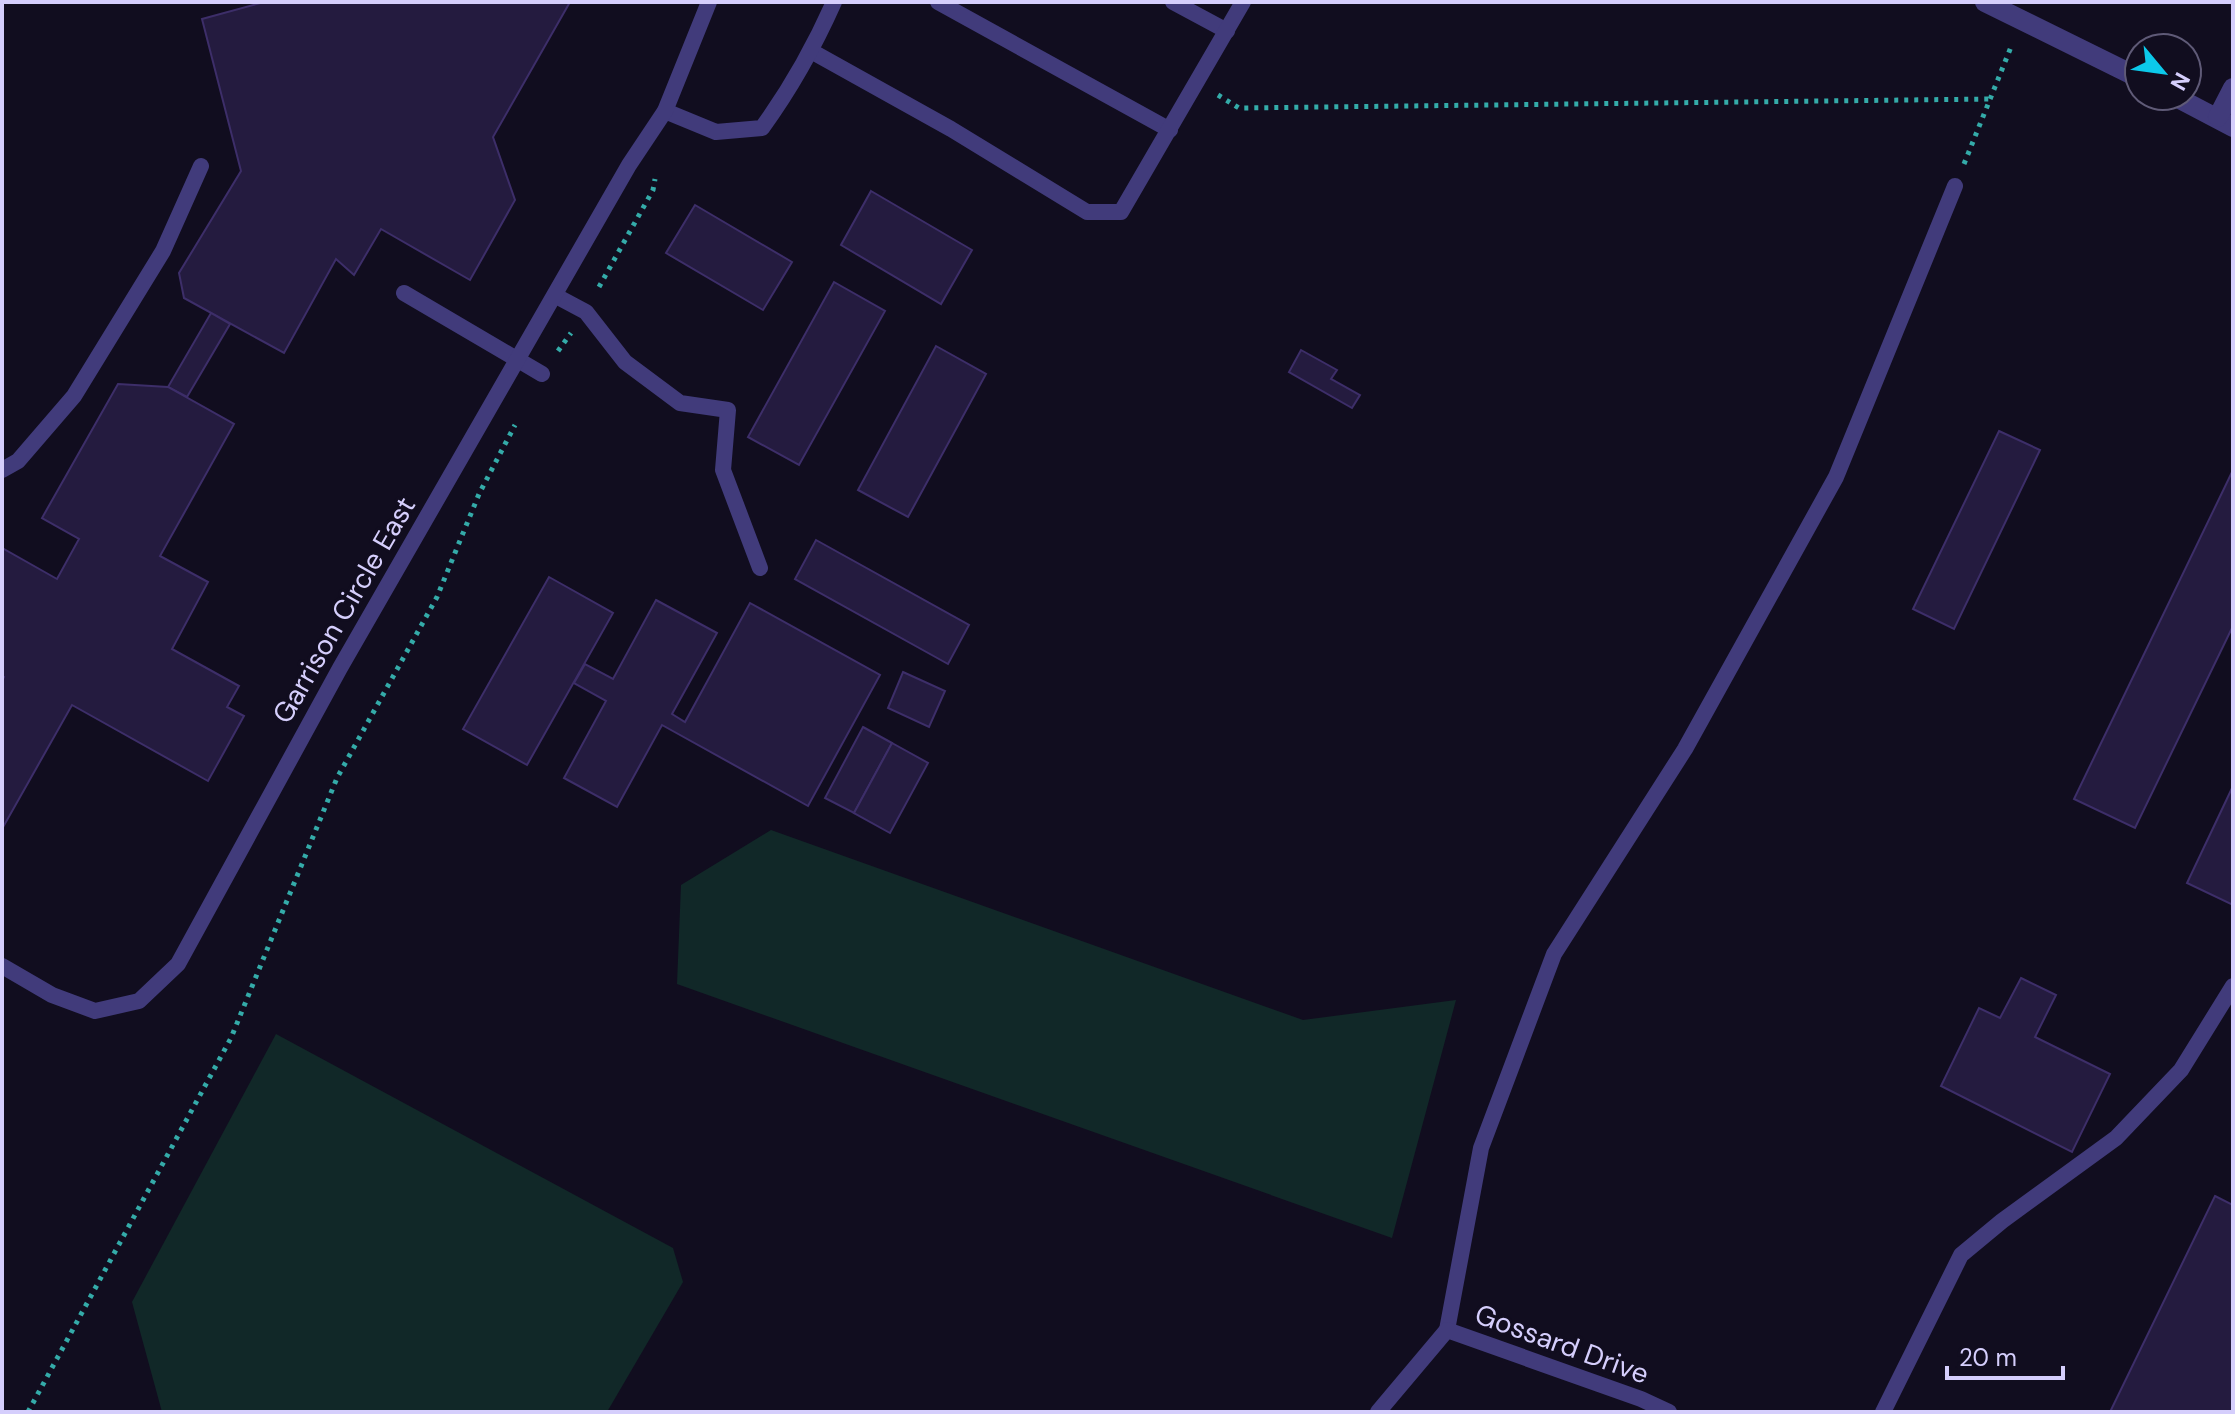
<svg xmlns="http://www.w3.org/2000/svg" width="2235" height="1414" viewBox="0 0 2235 1414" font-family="'DM Sans',sans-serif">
<rect width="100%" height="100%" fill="#110d1f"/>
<g fill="#112828">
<path d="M771,830L1303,1020L1456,1000L1392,1238L677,984L681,885Z"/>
<path d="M276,1034L673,1248L683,1282L607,1412H162L132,1302Z"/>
</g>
<g fill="#241b3f" stroke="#3d2e69" stroke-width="2">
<path d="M570,2L493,137L515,200L470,280L381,229L354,275L336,259L284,353L184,298L179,273L241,171L202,19L264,2Z"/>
<path d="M871,191L972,250L941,304L841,245Z"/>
<path d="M695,205L792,262L763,310L666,253Z"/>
<path d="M834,282L885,311L799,465L748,437Z"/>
<path d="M211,313L230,324L187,397L168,387Z"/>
<path d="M936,346L986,374L908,517L858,490Z"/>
<path d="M1301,350L1337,370L1331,379L1360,395L1352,408L1289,372Z"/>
<path d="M118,384L168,387L234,424L160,556L208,582L172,649L239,686L227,707L244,716L208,781L72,705L2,829V681L4,677L2,676V548L57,579L79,539L42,518Z"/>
<path d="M1999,431L2040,450L1954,629L1913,609Z"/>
<path d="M2233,470V626L2135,828L2074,799Z"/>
<path d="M816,540L969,625L948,664L795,579Z"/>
<path d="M549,577L613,613L527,765L463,729Z"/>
<path d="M656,600L717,633L672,714L685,722L750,603L880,675L808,806L662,725L617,807L564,778L606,701L574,683L585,664L613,679Z"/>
<path d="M903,672L945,691L929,727L888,708Z"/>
<path d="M863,727L892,743L854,813L825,798Z"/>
<path d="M892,743L928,763L890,833L854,813Z"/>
<path d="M2233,786V905L2187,883Z"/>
<path d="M2021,978L2056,995L2035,1037L2110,1074L2072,1152L1941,1086L1979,1008L2000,1018Z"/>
<path d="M2215,1196L2233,1205V1412H2110Z"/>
</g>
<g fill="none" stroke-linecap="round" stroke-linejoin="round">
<g stroke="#34aba9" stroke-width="5" stroke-dasharray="4 6" stroke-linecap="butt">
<path d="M1218,95L1239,108L1990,99"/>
<path d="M1964,164L2011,47"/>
<path d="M599,287L653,190L655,179"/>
<path d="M558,351L571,333"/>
<path d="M28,1412L231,1038L337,778L437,597L479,494L515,425"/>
</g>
<g stroke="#413b7b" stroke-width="16">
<path d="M938,2L1170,130"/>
<path d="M1173,2L1227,31"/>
<path d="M811,51L951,129L1087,212H1121L1243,2"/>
<path d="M665,111L716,132L762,128C791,88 814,47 834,2"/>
<path d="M404,293L542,374"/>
<path d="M556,296L586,312L625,362L680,403L728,410L723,470L760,568"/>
<path d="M2,470L18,461L74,396L163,251L201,166"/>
<path d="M2,966L52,995L95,1011L139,1001L178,964L340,668L629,165L665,111L709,2"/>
<path d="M1447,1330L1481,1148L1554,954L1685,749L1836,477L1955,186"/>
<path d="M1378,1412L1447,1330L1641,1399L1669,1412"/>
<path d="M1883,1412L1961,1255L2002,1221L2116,1138L2181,1070L2233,986"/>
</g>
<g stroke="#413b7b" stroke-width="20">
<path d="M1985,2L2139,78"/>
<path d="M2174,96L2233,127"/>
<path d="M2218,117L2233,88"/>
</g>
</g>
<g text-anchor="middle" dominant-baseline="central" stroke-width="6" stroke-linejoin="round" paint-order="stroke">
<g font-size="28" fill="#d5cefc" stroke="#110d1f">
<text transform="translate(344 610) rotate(-60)">Garrison Circle East</text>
<text transform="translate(1562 1344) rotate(20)">Gossard Drive</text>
</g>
</g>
<rect width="2235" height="1414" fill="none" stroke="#d5cefc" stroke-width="8"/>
<g transform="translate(2163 72) rotate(119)"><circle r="38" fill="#110d1f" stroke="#5f5a77" stroke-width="2"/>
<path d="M0-6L14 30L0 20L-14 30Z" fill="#0cc9ea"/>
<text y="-12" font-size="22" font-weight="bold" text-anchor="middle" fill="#d5cefc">N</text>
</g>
<path d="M1947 1366v12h116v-12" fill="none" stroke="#d5cefc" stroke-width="4"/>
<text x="1959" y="1366" font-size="24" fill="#d5cefc" stroke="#110d1f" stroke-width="6" paint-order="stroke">20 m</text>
</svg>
